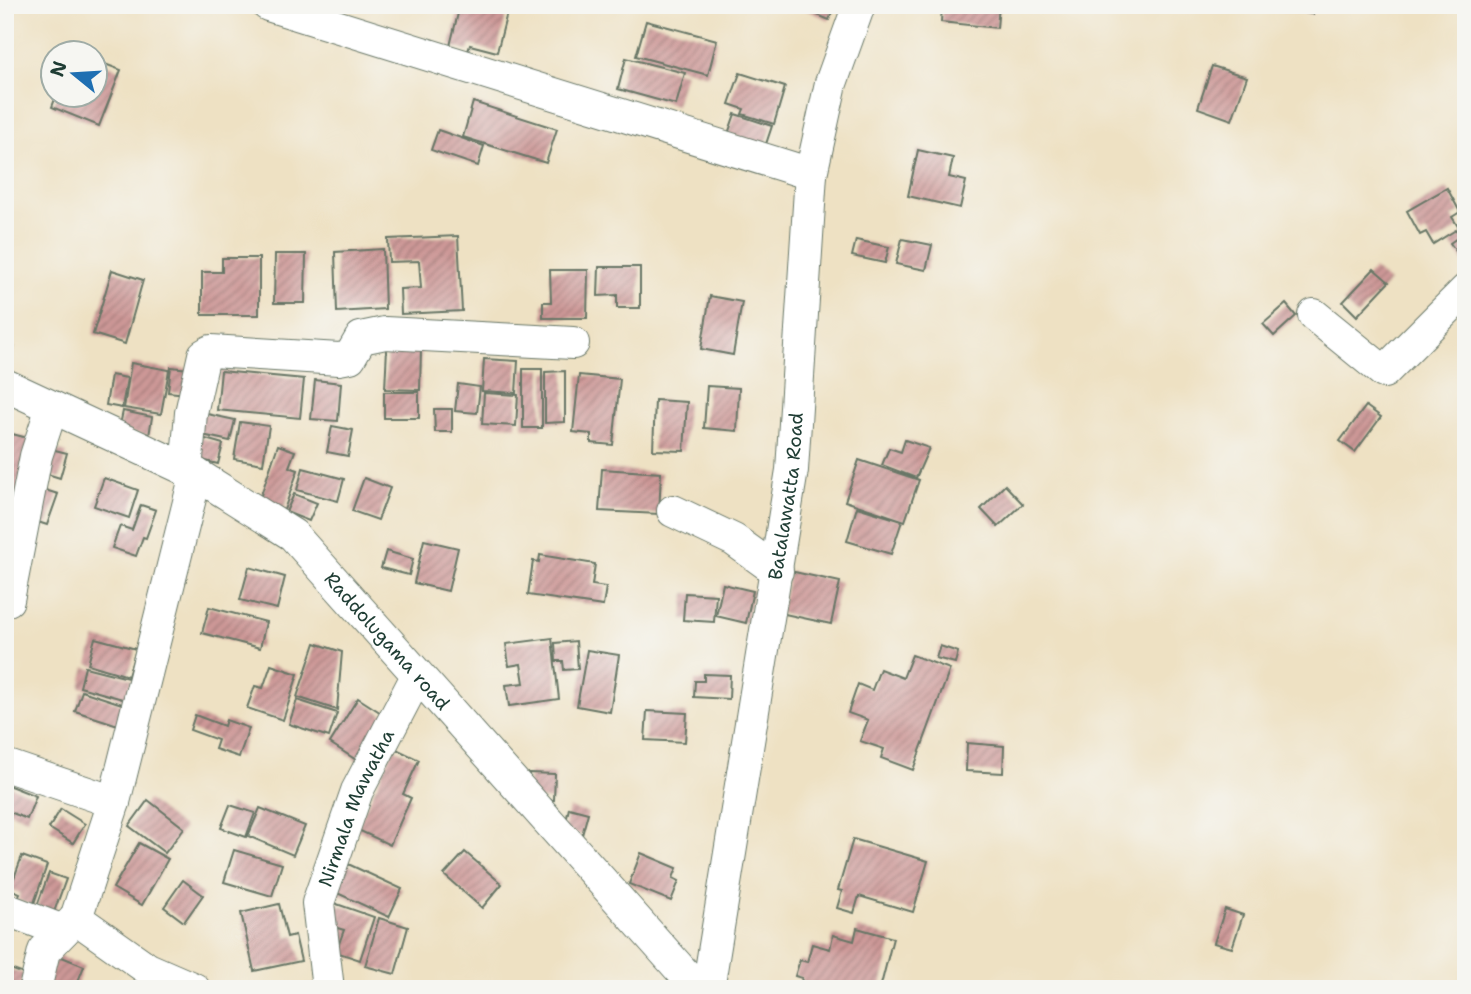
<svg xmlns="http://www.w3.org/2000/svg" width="1471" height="994" viewBox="0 0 1471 994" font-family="'Shantell Sans',sans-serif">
<defs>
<pattern id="building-hatch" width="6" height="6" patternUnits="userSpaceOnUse" patternTransform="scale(1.75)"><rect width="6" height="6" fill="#cd9897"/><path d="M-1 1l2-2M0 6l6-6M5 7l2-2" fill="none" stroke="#a67d7c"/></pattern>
</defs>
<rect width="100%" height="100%" fill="#f6f6f2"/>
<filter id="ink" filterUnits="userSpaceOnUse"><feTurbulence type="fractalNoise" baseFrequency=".0143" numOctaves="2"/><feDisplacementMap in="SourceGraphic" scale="14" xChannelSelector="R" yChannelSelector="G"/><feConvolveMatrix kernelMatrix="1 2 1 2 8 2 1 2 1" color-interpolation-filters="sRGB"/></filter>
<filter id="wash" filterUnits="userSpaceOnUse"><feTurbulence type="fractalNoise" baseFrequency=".00686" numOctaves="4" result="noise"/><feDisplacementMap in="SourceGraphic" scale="28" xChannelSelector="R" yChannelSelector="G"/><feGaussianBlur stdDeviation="1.57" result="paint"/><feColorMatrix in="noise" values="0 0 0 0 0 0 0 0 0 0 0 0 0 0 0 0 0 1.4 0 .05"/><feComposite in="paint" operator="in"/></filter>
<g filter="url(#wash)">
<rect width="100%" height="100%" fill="#eee1c3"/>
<g id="blocks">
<g fill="url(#building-hatch)">
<path d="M460,5H509L497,52L470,45L468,51L450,46Z"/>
<path d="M795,5H835L829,20Z"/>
<path d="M942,5H999L997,28L941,22Z"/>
<path d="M1268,5H1314L1313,14L1268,9Z"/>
<path d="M646,21L717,40L708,75L636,56Z"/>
<path d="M626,58L685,73L676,105L618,89Z"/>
<path d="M94,60L121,70L99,126L52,107L57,94H94Z"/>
<path d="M1212,66L1247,77L1232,120L1198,108Z"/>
<path d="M740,73L785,87L774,124L742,114L744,109L729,104Z"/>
<path d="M473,102L557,129L546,163L463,137Z"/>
<path d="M735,114L772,126L765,147L728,134Z"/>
<path d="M438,130L484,146L478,166L431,150Z"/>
<path d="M918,150L953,158L949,177L966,181L960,208L908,196Z"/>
<path d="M1447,188L1460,212L1452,217L1459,228L1433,244L1426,232L1420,235L1407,211Z"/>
<path d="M1466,232V265L1450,243Z"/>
<path d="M458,236L462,311L401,314L400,289L421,288L419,261L389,262L388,239Z"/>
<path d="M902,239L932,245L926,270L896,264Z"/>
<path d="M856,240L889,247L885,263L852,256Z"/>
<path d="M383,249L385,309L337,312L335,252Z"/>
<path d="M275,254H306L305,303H274Z"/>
<path d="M222,258H259V315H202V272H222Z"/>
<path d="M599,267H640V308H617V295L598,296Z"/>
<path d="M1374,269L1389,282L1357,316L1343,302Z"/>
<path d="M112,270L143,280L125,344L93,334Z"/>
<path d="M550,270H588L587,318H543V302H551Z"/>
<path d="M710,296L742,302L733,355L701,349Z"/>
<path d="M1286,304L1296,316L1274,336L1263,324Z"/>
<path d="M5,345L14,347L6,378H5Z"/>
<path d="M387,348H421L420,390L385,389Z"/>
<path d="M484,359L518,361L516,393L482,391Z"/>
<path d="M131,363L169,370L161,414L124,408Z"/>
<path d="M171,367L189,369L187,394L168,392Z"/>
<rect x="523" y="369" width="19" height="59"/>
<path d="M221,371L304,379L300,418L217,410Z"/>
<path d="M565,371V422L545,423V372Z"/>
<path d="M111,375L127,378L122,408L106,405Z"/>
<path d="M579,375L620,379L613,445L591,443V434L573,432Z"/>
<path d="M315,380L341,383L338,421L311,419Z"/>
<path d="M458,384L480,387L477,413L455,411Z"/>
<path d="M707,386L739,388L737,431L704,428Z"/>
<rect x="384" y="392" width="35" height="26"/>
<path d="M484,393L518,395L516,426L482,424Z"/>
<path d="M655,400L687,402L684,451L653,450Z"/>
<path d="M1366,406L1381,417L1355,452L1340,441Z"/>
<path d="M434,409H452V432H435Z"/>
<path d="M123,411L152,417L149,436L119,430Z"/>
<path d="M198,412L235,420L230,441L193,433Z"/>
<path d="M240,422L269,426L263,464L234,459Z"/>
<path d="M332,426L353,430L348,456L327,452Z"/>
<path d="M5,432L31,439L8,530L5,529Z"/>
<path d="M195,436L223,444L218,464L189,457Z"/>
<path d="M905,440L929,448L916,478L882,465L889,448L901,452Z"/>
<path d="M278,445L295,451L289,467L298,470L284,510L259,501Z"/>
<path d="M51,449L67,453L60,478L44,473Z"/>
<path d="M859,460L919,480L905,521L845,501Z"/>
<path d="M303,468L344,479L338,501L297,490Z"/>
<path d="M602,469L661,473L659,514L599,511Z"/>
<path d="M104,478L138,490L129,518L94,506Z"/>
<path d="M364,478L390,488L378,520L352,511Z"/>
<path d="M1005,485L1023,504L998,527L981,509Z"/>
<path d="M45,490L58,494L47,525L35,521Z"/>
<path d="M294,494L317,503L309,521L286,512Z"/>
<path d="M141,505L156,510L146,538L143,537L136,556L112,548L120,526L132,530Z"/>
<path d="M857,507L902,521L891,554L847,541Z"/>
<path d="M424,540L458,548L448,591L414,583Z"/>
<path d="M386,551L413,559L409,575L381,568Z"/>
<path d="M540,555L595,564L592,585L606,587L603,606L528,595L533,561L539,562Z"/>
<path d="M249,567L285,577L277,609L240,600Z"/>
<path d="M790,571L840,582L831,624L780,613Z"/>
<path d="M723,584L753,591L746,623L716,616Z"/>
<path d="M685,593L716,595L714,622L683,620Z"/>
<path d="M209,607L266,622L260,648L202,633Z"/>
<path d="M95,638L136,649L128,676L88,664Z"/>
<path d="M552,638L559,699L509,706L506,685L524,683L521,664L509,666L506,644Z"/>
<path d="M576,641L578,669L564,670L563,661H556L555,643Z"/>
<path d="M315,643L342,652L337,710L297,697Z"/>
<path d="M940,646L958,652L955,663L936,658Z"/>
<path d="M587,650L619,655L610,712L577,706Z"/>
<path d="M912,655L950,669L913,770L881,758L884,749L860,741L868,720L848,713L858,684L872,690L880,669L903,678Z"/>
<path d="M271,665L298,674L283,720L247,708L255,686L263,688Z"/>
<path d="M85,667L132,679L126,700L80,687Z"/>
<path d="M704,674L730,675L729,699L694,697L695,681H704Z"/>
<path d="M82,691L125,705L118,725L75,711Z"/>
<path d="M358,698L389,718L361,763L330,743Z"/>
<path d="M297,700L337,713L329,737L289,724Z"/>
<path d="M647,711L687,713L685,742L645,740Z"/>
<path d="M195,715L224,726L226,720L249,728L239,757L215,749L218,740L190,730Z"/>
<path d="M967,743L1004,746L1003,773L966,771Z"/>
<path d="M394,748L419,760L403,794L411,798L390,845L356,829Z"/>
<path d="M529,773L555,774L554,800L528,799Z"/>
<path d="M5,784L36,796L27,819L5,810Z"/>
<path d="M148,800L184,828L165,853L129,826Z"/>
<path d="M230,805L255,813L246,837L221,828Z"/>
<path d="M260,808L305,826L293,855L248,836Z"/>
<path d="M569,808L588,813L582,835L564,831Z"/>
<path d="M61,809L85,824L73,843L49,828Z"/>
<path d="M853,839L928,861L913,912L859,896L854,913L837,908L842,891L838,890Z"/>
<path d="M139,843L168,859L142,905L113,888Z"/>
<path d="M234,850L282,864L272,896L224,882Z"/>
<path d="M465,852L502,884L482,908L444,875Z"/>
<path d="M641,853L677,868L673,878L679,881L671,901L629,884Z"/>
<path d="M22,856L47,865L33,906L18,900L20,893L10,889Z"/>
<path d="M348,864L402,889L389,917L335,892Z"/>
<path d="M49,873L66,879L54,912L37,906Z"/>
<path d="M183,880L203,895L184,922L164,907Z"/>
<path d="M331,902L374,917L360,960L336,952L344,930L324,924Z"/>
<path d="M279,904L287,937L295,935L301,961L254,971L241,913Z"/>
<path d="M1225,909L1243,915L1232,948L1214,943Z"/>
<path d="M379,918L408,927L395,974L365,966Z"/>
<path d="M857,928L893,938L880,989H799L802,978L795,976L800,960L807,962L812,944L830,949L833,935L854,941Z"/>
<path d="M57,955L84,966L75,989H60L46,984Z"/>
<path d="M5,967L24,974L19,989H5Z"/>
<rect x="350" y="986" width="26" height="3"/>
</g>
</g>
</g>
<g filter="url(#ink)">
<use href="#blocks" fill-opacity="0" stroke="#677666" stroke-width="2"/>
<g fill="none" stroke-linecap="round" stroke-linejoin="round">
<g stroke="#677666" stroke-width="34">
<g id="minor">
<path d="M268,5L811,174"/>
<path d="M1314,315L1384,372L1466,290"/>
<path id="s1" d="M5,385L196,474L293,535L698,989"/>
<path d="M186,470L191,413L204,355L211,351L339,359L350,357L361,338L385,333L573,343"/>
<path d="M673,511L734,540L777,571"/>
<path d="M8,600L36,456L52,407"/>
<path d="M5,765L114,802"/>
<path d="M5,909L63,931"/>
<path d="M76,918L148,969L194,989"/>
<path d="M35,989L44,951L76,918L114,802L196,474"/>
<path id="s2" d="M328,989L318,903L357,791L417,676"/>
<path id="s3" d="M708,989L792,470L811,174L831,83L859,5"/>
</g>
</g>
<use href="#minor" stroke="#fff" stroke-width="32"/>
</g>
</g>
<g text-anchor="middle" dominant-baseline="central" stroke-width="5" stroke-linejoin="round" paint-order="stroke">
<g font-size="19" fill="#1f3d34" stroke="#f6f6f2">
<text stroke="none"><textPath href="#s3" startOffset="499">Batalawatta Road</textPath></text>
<text stroke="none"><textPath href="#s1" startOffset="467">Raddolugama road</textPath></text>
<text stroke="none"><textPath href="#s2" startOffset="189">Nirmala Mawatha</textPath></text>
</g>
</g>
<rect width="1471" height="994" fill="none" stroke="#f6f6f2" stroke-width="28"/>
<g transform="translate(74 74) rotate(288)"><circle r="33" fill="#f6f6f2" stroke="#a0aca6" stroke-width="2"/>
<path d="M0-5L12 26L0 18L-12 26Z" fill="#1f6fb2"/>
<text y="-10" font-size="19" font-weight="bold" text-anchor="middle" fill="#1f3d34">N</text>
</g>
</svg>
